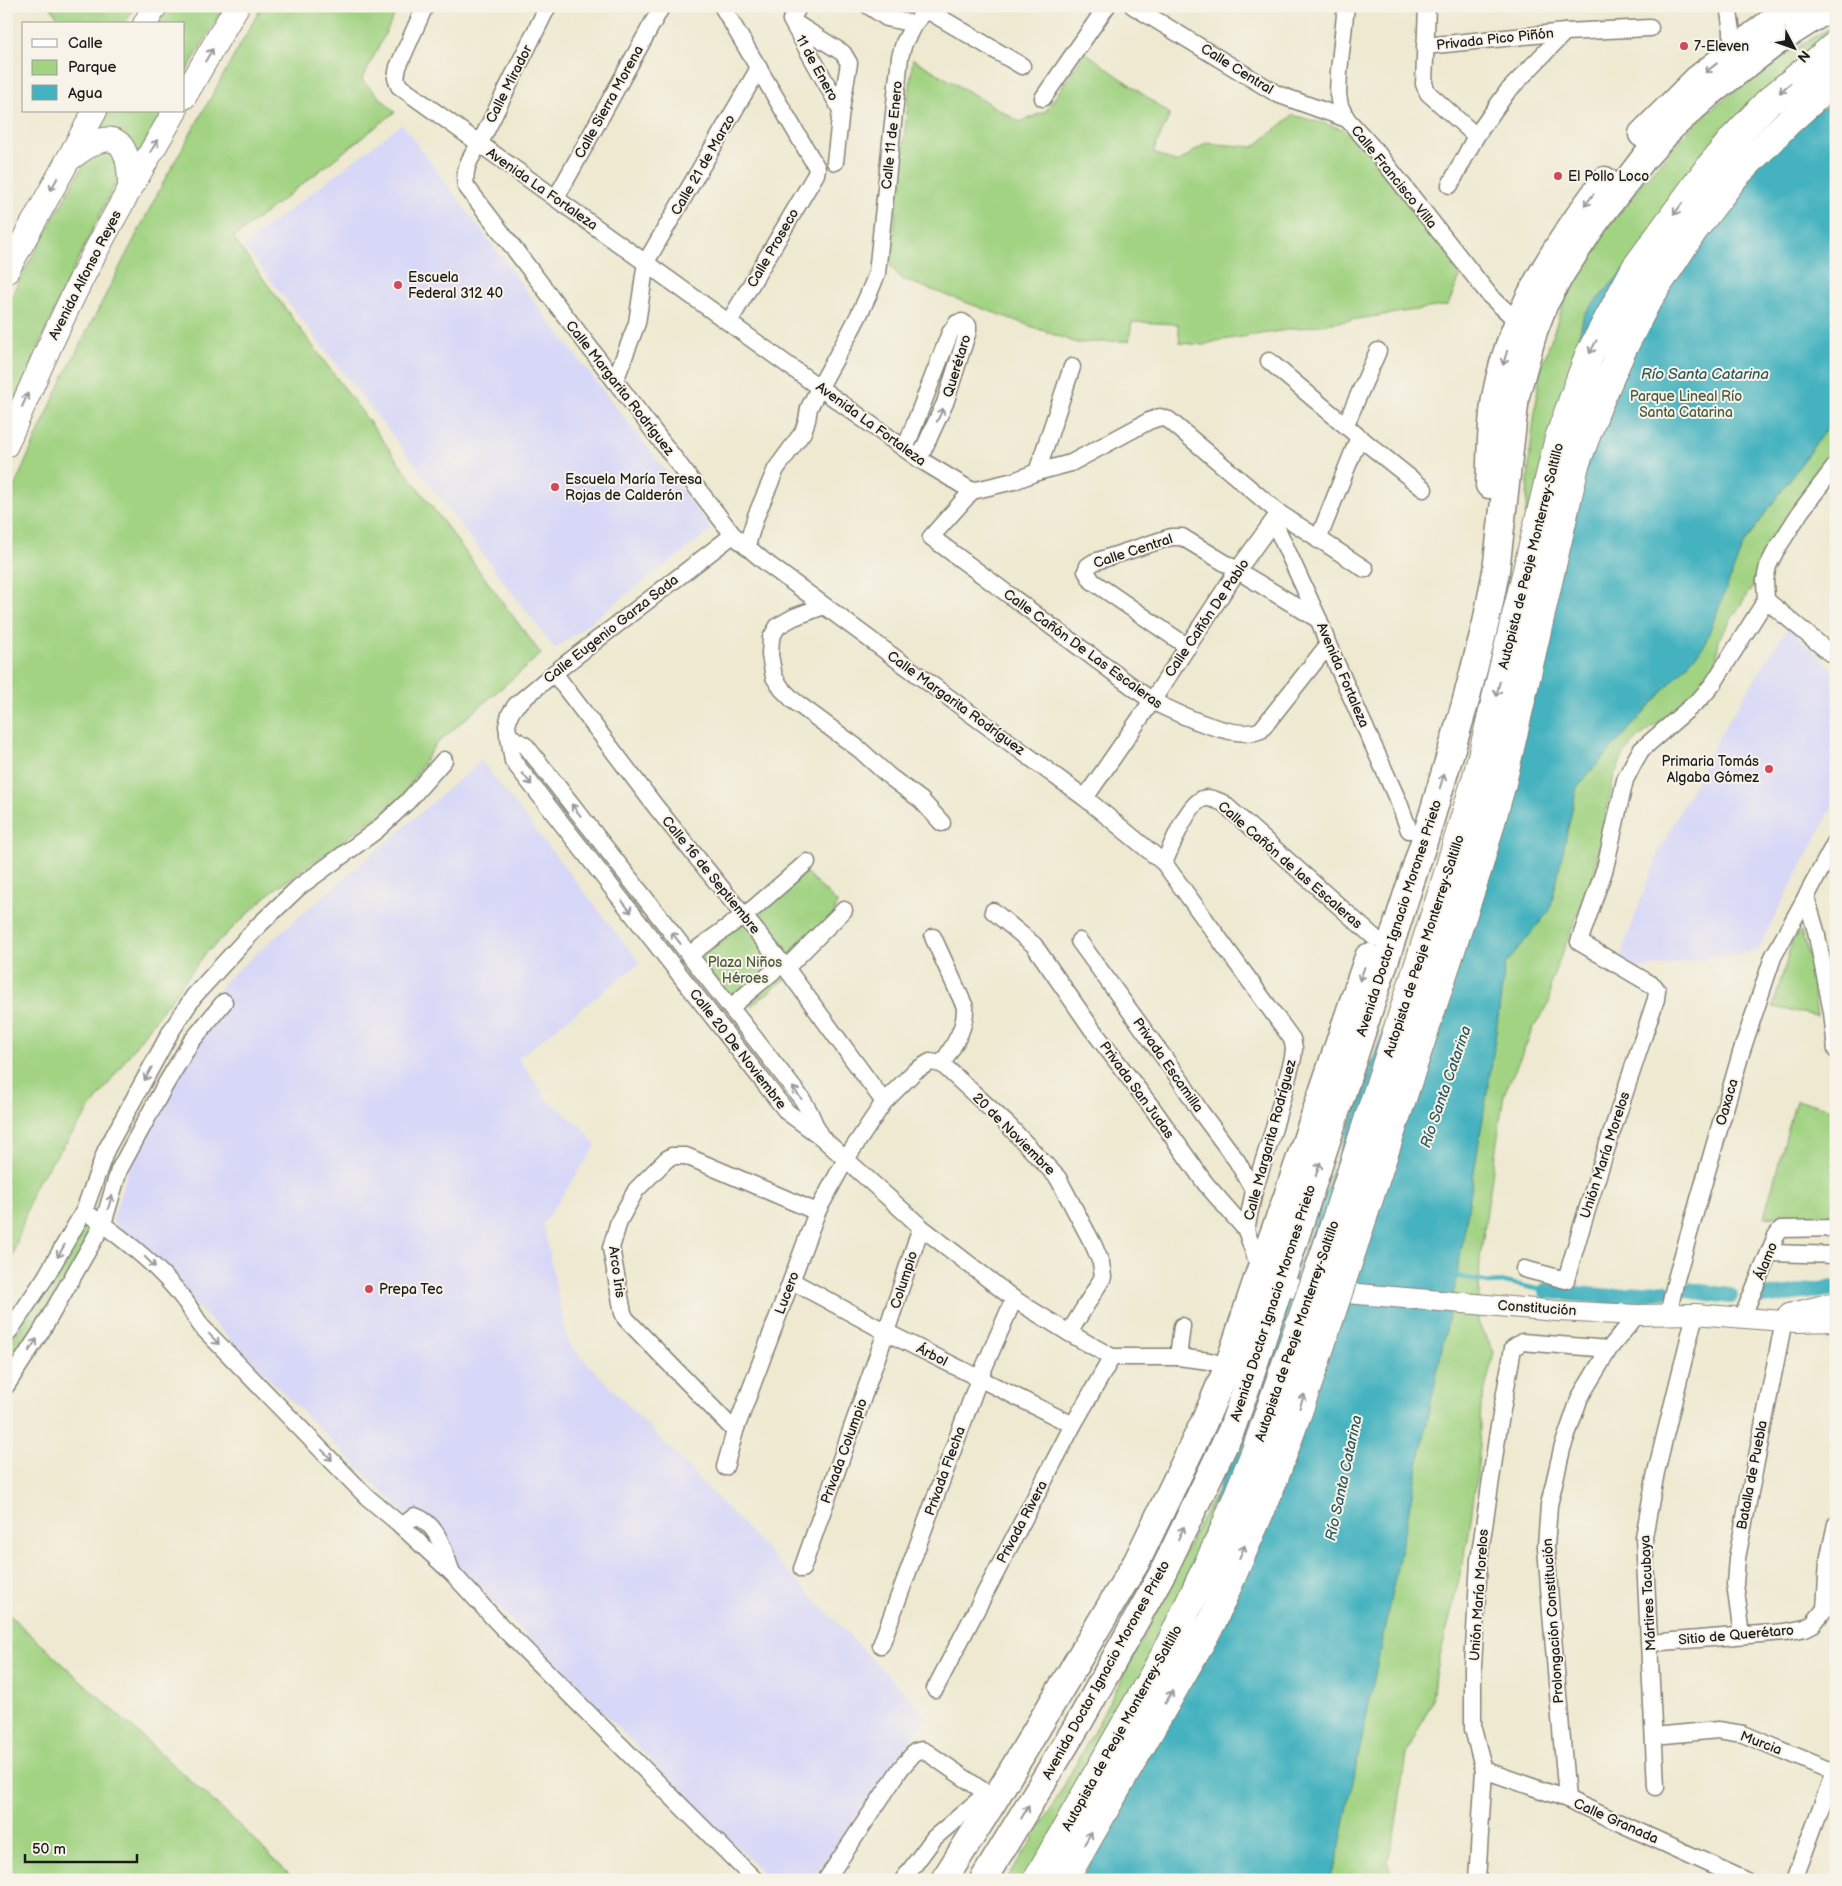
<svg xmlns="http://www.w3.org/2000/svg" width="1842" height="1886" viewBox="0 0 1842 1886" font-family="'Balsamiq Sans',sans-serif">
<rect width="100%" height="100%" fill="#f7f3e8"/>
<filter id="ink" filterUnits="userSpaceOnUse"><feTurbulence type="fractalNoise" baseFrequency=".02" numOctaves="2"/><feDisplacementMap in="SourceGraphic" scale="10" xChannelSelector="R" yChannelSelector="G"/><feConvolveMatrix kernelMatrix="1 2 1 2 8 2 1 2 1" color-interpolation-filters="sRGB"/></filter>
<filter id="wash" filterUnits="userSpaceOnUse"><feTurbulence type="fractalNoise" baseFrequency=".0096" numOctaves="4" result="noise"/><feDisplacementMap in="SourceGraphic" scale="20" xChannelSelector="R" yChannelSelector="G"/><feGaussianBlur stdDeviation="1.12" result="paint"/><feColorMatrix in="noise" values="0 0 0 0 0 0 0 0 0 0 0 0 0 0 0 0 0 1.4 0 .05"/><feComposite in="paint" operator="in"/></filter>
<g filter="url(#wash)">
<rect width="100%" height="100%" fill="#eee9d0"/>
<g fill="#d7d7f8">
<path d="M402,124L552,325L712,530L555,649L399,444L243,245Z"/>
<path d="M1788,626L1836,673V800L1767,931L1759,950L1632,970L1619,960L1658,853L1718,738Z"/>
<path d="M481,761L640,963L518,1058L548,1100L584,1129L596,1146L543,1224L568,1343L927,1716L812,1880H770L112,1221L132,1159L223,982Z"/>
</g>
<g fill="#a2d383" stroke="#5f7850">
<path d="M50,6H135L125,24H62Z"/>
<path d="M168,6H224L184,76V24H158Z"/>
<path d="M262,6H399L362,80L395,112L233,238L541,654L435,745L399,801L271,892L205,954L134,1048L34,1187L6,1278V505L63,378L164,181Z"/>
<path d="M1836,25V454L1819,475L1760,561L1753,585L1719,639L1714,676L1691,698L1639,737L1626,751L1614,775L1593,877L1551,981L1549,1003L1534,1027L1504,1094L1480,1258L1478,1323L1494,1352L1481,1406L1478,1466L1468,1540L1447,1630L1435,1674L1432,1702L1406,1754L1395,1831L1388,1861L1393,1880H1006L1038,1832L1088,1742L1148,1629L1200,1521L1235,1462L1415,950L1478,750L1525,527L1530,452L1540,372L1565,299L1601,237L1645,179L1698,120L1749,79L1817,35Z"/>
<path d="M1085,52L1170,114L1153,152L1177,163L1206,143L1254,147L1293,115L1343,129L1369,154L1462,272L1448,305L1216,341L1204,345L1180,343L1178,324L1132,322L1129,341L1077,343L902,279L890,265L913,59L1020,122L1046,111Z"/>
<path d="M108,111H163L135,160L96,131Z"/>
<path d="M102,143L124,166L64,288L6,424V309L18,282L81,169L93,151Z"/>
<path d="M806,872L837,903L833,918L786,958L753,917Z"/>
<path d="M741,920L787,978L751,1006L745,1000L737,1006L693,953Z"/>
<path d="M1801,931L1810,961L1817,1016L1773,1007L1793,939Z"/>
<path d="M1796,1100L1829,1108L1836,1113V1216L1793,1215L1764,1217Z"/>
<path d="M84,1223L92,1228L77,1260L6,1374V1349L38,1301Z"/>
<path d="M6,1612L243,1829L295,1880H6Z"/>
</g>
<path fill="#44b2bf" stroke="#30676e" d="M1836,101V415L1743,545L1704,646L1577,787L1550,910L1505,965L1491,1069L1457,1276L1336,1864L1329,1880H1084L1168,1629L1475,776L1584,314L1706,179Z"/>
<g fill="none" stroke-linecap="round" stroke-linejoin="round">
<path stroke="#44b2bf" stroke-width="4.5" d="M1457,1276L1489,1283L1505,1282L1546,1291"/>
<g stroke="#44b2bf" stroke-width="16">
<path d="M1688,1290L1730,1296"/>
<path d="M1546,1291L1561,1292"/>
<path d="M1568,1293L1612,1297L1664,1291"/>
<path d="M1762,1297L1836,1288"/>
</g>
</g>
</g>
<g filter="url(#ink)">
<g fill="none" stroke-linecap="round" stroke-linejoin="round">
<g stroke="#858276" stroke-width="19">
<g id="minor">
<path d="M425,6L398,67L396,78L399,86L919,459L972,491L1014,481L1037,472L1071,463L1149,421L1160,417L1169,420L1279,513L1365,569"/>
<path d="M548,6L479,145C470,158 463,169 466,186L733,535L765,562L1085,798L1164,863L1292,1039L1294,1048L1293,1058L1274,1128L1254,1191L1246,1230L1260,1270"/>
<path d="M722,6L817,168L816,174L729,322"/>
<path d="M799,6L791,20L841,110L835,162"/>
<path d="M869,6L887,18L914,24"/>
<path d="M1133,6L1277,94L1347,119"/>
<path d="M1346,6L1339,71L1338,94L1340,106L1347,119L1375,150L1490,296L1518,322"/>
<path d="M1427,6L1424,84L1428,93L1476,136"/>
<path d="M1728,6L1732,31V51"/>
<path d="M927,10L1022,66"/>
<path d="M792,21L843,53L849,63L841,110"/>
<path d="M1425,46L1565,32L1650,28"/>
<path d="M1043,98L1107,6"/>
<path d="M1450,185L1476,136L1507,92L1565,32"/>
<path d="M556,198L662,6"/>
<path d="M1269,361L1359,437L1424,489"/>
<path d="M615,381L637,323L646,262L759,68"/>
<path d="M1346,424L1378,351"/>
<path d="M905,449L950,333L957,323L962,322L968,326V331L945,403L919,459"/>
<path d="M1037,472L1072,367"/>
<path d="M972,491L931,537L1152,701C1176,713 1236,742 1261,730L1328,645"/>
<path d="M1274,522L1319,620L1328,645L1399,803L1409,830"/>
<path d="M733,535L554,673L516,705L510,714L507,726L513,761L787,1112L820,1136L921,1227L1014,1299L1069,1333L1112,1357H1178L1209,1361L1228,1366"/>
<path d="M1318,540L1359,437"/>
<path d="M747,545L756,516L776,469L803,432L807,420L809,408C831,363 860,321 877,273L900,57L904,43L914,24L930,6"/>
<path d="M1766,600L1830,653L1836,655"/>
<path d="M824,606L794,617L778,626L771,638L770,655L774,677L782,689L794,701L859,749L890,777L921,800L942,823"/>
<path d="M1188,647L1092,581L1086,571L1088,566L1094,562L1171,537H1182L1319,620"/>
<path d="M554,673L656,807L786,968L884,1102"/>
<path d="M508,735L526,746L802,1099L809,1111L820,1136"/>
<path d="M1085,798L1152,701L1237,571L1279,513"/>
<path d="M1836,841L1806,897L1816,931L1832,1012L1836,1050"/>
<path d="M1164,863C1171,848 1189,798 1207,798C1212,798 1218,801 1223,803L1375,938"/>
<path d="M993,911L1034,945L1092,1029L1153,1109L1205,1183L1246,1230"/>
<path d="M933,937L965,1007C966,1029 953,1046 942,1064"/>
<path d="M1079,941L1181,1081L1200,1111L1237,1161L1254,1191"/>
<path d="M689,955L754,908L807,862"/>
<path d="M786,968L844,910"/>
<path d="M731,1007L782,964"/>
<path d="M84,1211C119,1235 160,1266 185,1301C191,1309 196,1319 202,1327L367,1497L397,1522L453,1574L499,1624L755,1880"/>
<path d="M1770,1253L1836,1255"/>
<path d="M1524,1269L1566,1280C1593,1185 1625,1092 1656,999L1657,990L1654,986L1579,942L1605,868L1625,780L1633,764L1641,750L1701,698L1713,684L1766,600L1765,580L1768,566L1775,552L1801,511L1836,465"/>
<path d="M792,1281L886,1332L1073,1425"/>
<path d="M1668,1315L1676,1279L1741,1053L1773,957L1806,897"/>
<path d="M1742,1318L1776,1236L1781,1229L1836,1228"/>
<path d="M6,1336L45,1278L84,1211L106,1150L171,1031L194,996L259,925L299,887L377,830L407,802L444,760"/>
<path d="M1178,1357L1182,1326"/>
<path d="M6,1386L41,1332L103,1224L119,1170L164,1087L191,1042L224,1002"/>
<path d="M735,1431L626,1319L623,1313L611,1248L619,1221L636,1190L667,1159L672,1156H686L817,1212"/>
<path d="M725,1467L735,1431L817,1212L846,1159L884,1102L915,1071L930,1062L942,1064L1008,1125L1058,1178L1094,1246L1101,1263L1103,1277L1069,1333"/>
<path d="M402,1526L415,1516C438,1524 443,1549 451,1570"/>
<path d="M802,1569L886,1332L921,1227"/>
<path d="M1825,1609L1828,1561L1836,1524"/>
<path d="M1742,1635L1735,1584L1737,1558L1785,1315"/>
<path d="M1650,1643L1785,1632L1805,1628L1813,1624L1836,1595"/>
<path d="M881,1645L979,1379L1014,1299"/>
<path d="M935,1689L1073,1425L1112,1357"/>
<path d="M1654,1736L1718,1730L1743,1734L1834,1772"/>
<path d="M1484,1770L1567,1799L1745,1880"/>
<path d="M1656,1787L1644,1537L1656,1472L1695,1314"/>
<path d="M1567,1799L1551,1613L1546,1547L1549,1505L1562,1449L1580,1397L1609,1349L1637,1315"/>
<path d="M826,1880L901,1768L915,1752L922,1750L928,1753L995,1799"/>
<path d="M903,1880L934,1838L987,1793"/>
<path d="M1477,1880L1484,1770L1473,1729V1666L1479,1560L1498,1432L1513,1348L1522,1342L1609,1349"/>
<path d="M1794,1880L1836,1767"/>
</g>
</g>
<g stroke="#858276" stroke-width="22">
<g id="tertiary">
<path d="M1270,1277L1280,1285L1300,1289L1557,1311L1637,1315L1695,1314L1796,1322L1836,1321"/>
<path d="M1789,1314L1836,1302"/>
</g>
</g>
<g stroke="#858276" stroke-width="26">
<g id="secondary">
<path d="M145,24L155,6"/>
<path d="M184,97L237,6"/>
<path d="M72,157C113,125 130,138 130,187"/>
<path d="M6,272L95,111"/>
<path d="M6,445C32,385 57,326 87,268C114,214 145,163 175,111"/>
</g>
</g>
<g stroke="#858276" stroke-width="29">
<g id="primary">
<path d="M1642,134L1697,79L1791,6"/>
<path d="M1489,485C1491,454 1490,422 1496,393C1511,313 1557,243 1605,180"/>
<path d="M944,1880L995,1799L1137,1561L1204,1422L1228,1366L1260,1270L1286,1199L1368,957"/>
<path d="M983,1880L1080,1721L1163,1572L1231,1431L1250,1378L1428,829L1465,704L1486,623L1496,571L1516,396L1534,331L1544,305L1563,271L1594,224L1645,157L1672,127L1710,93L1779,40L1833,6"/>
</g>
</g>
<use href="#minor" stroke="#fff" stroke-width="16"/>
<use href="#tertiary" stroke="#fff" stroke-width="20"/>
<use href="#secondary" stroke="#fff" stroke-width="24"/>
<use href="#primary" stroke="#fff" stroke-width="26"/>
<g stroke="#858276" stroke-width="30" stroke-linecap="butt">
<g id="motorway-bridge">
<path d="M1037,1880L1165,1655L1222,1535L1255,1453L1326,1250L1443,890L1478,773L1559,438L1589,355L1635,269L1708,169L1734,138L1768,102L1836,45"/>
<path d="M1064,1880L1212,1622L1272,1484L1309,1381L1478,868L1501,787L1575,465L1597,407L1622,350L1647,301L1693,231L1735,176L1790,120L1836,79"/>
</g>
</g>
<use href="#motorway-bridge" stroke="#fff" stroke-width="28"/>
</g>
<defs><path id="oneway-shaft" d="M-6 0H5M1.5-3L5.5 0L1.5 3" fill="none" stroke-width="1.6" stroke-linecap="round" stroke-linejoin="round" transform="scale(1.25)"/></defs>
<g stroke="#999">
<use href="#oneway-shaft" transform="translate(209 55) rotate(-59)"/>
<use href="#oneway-shaft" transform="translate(1711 68) rotate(142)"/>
<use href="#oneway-shaft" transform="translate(1785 88) rotate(139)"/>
<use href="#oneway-shaft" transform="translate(154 146) rotate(-59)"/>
<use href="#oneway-shaft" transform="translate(54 184) rotate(119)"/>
<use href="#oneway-shaft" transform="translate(1589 200) rotate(127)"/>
<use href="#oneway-shaft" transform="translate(1678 209) rotate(126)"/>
<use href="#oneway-shaft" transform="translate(1593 347) rotate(118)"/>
<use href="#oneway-shaft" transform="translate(1505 358) rotate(107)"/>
<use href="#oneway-shaft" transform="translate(25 400) rotate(-67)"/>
<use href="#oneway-shaft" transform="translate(940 415) rotate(-65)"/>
<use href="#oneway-shaft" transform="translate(1498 689) rotate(103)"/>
<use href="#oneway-shaft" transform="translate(527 779) rotate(52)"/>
<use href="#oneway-shaft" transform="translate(1442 781) rotate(-73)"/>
<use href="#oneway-shaft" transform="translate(576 810) rotate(-128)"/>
<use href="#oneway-shaft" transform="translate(627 907) rotate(52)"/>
<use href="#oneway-shaft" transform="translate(676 938) rotate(-128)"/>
<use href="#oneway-shaft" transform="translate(1362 974) rotate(110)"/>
<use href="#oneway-shaft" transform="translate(148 1074) rotate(119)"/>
<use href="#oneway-shaft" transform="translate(797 1093) rotate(-127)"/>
<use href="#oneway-shaft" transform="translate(1318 1169) rotate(-72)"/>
<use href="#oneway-shaft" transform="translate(110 1202) rotate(-74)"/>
<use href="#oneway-shaft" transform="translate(61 1251) rotate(120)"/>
<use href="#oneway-shaft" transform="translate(150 1262) rotate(45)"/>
<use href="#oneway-shaft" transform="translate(214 1339) rotate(46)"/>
<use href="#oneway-shaft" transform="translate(33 1345) rotate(-57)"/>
<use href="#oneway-shaft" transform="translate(1302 1401) rotate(-70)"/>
<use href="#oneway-shaft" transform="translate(327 1455) rotate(46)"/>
<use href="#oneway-shaft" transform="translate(1181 1533) rotate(-65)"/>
<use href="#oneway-shaft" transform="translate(1242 1552) rotate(-66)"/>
<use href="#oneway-shaft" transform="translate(1169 1697) rotate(-60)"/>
<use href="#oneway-shaft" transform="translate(1025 1812) rotate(-59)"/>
<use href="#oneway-shaft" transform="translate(1088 1838) rotate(-60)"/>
</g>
</g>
<g fill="#d1495b" stroke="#f7f3e8" stroke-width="2">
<circle cx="1684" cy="46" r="5"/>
<circle cx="1558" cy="176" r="5"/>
<circle cx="398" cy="285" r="5"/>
<circle cx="555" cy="487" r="5"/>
<circle cx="1769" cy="769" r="5"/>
<circle cx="369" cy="1289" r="5"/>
</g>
<g text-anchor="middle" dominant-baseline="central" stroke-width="4" stroke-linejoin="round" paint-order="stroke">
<g font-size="14" fill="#1c1c1c" stroke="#f7f3e8">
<text transform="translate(1495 39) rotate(-6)">Privada Pico Piñón</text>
<text transform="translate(817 68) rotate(61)">11 de Enero</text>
<text transform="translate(1237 69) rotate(32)">Calle Central</text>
<text transform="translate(509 84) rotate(-63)">Calle Mirador</text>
<text transform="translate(609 102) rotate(-61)">Calle Sierra Morena</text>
<text transform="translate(892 135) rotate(-84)">Calle 11 de Enero</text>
<text transform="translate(703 165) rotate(-60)">Calle 21 de Marzo</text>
<text transform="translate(1394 177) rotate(51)">Calle Francisco Villa</text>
<text transform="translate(542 189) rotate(35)">Avenida La Fortaleza</text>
<text transform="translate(773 248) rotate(-60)">Calle Proseco</text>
<text transform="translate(85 275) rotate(-63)">Avenida Alfonso Reyes</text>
<text transform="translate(957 366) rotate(-73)">Querétaro</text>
<text transform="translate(620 388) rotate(52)">Calle Margarita Rodríguez</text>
<text transform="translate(871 424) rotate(36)">Avenida La Fortaleza</text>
<text transform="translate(1133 551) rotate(-18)">Calle Central</text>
<text transform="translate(1531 556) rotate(-76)">Autopista de Peaje Monterrey-Saltillo</text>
<text transform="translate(1207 618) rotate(-56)">Calle Cañón De Pablo</text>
<text transform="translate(611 629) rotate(-38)">Calle Eugenio Garza Sada</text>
<text transform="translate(1083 649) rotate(36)">Calle Cañón De Las Escaleras</text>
<text transform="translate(1343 675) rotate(67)">Avenida Fortaleza</text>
<text transform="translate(956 703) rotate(36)">Calle Margarita Rodríguez</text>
<text transform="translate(1290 865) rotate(41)">Calle Cañón de las Escaleras</text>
<text transform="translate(711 875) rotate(51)">Calle 16 de Septiembre</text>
<text transform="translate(1399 918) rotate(-72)">Avenida Doctor Ignacio Morones Prieto</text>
<text transform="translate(1424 946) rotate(-72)">Autopista de Peaje Monterrey-Saltillo</text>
<text transform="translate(738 1049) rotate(52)">Calle 20 De Noviembre</text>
<text transform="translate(1168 1065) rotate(55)">Privada Escamilla</text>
<text transform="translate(1137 1090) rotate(54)">Privada San Judas</text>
<text transform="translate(1727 1102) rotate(-74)">Oaxaca</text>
<text transform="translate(1014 1134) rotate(45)">20 de Noviembre</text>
<text transform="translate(1270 1140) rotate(-75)">Calle Margarita Rodríguez</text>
<text transform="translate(1605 1155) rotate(-72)">Unión María Morelos</text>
<text transform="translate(1766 1261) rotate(-68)">Álamo</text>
<text transform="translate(617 1272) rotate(82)">Arco Iris</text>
<text transform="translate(904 1280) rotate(-72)">Columpio</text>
<text transform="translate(787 1293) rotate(-69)">Lucero</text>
<text transform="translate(1273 1303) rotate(-72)">Avenida Doctor Ignacio Morones Prieto</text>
<text transform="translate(1537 1308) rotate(4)">Constitución</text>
<text transform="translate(1297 1331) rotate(-71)">Autopista de Peaje Monterrey-Saltillo</text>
<text transform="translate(932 1355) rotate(27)">Árbol</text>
<text transform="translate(844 1451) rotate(-70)">Privada Columpio</text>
<text transform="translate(945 1471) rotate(-70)">Privada Flecha</text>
<text transform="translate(1752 1475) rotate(-79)">Batalla de Puebla</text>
<text transform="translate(1022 1522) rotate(-62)">Privada Rivera</text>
<text transform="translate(1648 1593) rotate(-93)">Mártires Tacubaya</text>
<text transform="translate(1479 1595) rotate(-86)">Unión María Morelos</text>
<text transform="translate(1553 1621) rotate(-94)">Prolongación Constitución</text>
<text transform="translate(1736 1635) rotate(-5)">Sitio de Querétaro</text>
<text transform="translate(1106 1670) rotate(-61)">Avenida Doctor Ignacio Morones Prieto</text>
<text transform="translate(1122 1728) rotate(-61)">Autopista de Peaje Monterrey-Saltillo</text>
<text transform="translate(1761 1743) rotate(21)">Murcia</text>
<text transform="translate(1616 1821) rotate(24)">Calle Granada</text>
</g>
<g font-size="14" fill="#1c1c1c" stroke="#f7f3e8" text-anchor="start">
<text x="1694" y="46">7-Eleven</text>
<text x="1568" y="176">El Pollo Loco</text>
<text x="408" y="277">Escuela<tspan x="408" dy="16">Federal 312 40</tspan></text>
<text x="565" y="479">Escuela María Teresa<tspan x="565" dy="16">Rojas de Calderón</tspan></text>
<text x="1759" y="761" text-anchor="end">Primaria Tomás<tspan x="1759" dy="16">Algaba Gómez</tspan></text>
<text x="379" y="1289">Prepa Tec</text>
</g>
<g font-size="14" fill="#4b5c40" stroke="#f7f3e8">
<text x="1686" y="396">Parque Lineal Río<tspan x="1686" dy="16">Santa Catarina</tspan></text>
<text x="745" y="962">Plaza Niños<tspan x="745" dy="16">Héroes</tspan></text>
</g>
<g font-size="15" font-style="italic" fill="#2c585d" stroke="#f7f3e8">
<text x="1705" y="374">Río Santa Catarina</text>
<text transform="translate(1446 1087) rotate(-71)">Río Santa Catarina</text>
<text transform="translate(1344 1478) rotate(-78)">Río Santa Catarina</text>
</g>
</g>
<rect width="1842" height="1886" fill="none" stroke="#f7f3e8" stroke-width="25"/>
<rect x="22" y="22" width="162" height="90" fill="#f7f3e8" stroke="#9f9d96"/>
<rect x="32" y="39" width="25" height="8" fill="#ffffff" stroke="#9f9d96"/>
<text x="68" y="48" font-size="15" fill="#1c1c1c">Calle</text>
<rect x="32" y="60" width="25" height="15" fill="#a2d383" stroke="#9f9d96"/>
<text x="68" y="72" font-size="15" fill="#1c1c1c">Parque</text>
<rect x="32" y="85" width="25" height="15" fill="#44b2bf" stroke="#9f9d96"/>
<text x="68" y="98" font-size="15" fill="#1c1c1c">Agua</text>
<g transform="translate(1794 48) rotate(131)" stroke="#f7f3e8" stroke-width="4" paint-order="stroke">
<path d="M0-4L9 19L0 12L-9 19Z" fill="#1c1c1c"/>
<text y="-8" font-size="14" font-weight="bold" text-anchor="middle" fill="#1c1c1c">N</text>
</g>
<path d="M25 1854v8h112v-8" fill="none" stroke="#1c1c1c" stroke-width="2.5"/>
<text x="32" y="1854" font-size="15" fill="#1c1c1c" stroke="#f7f3e8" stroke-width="4" paint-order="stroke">50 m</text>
</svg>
